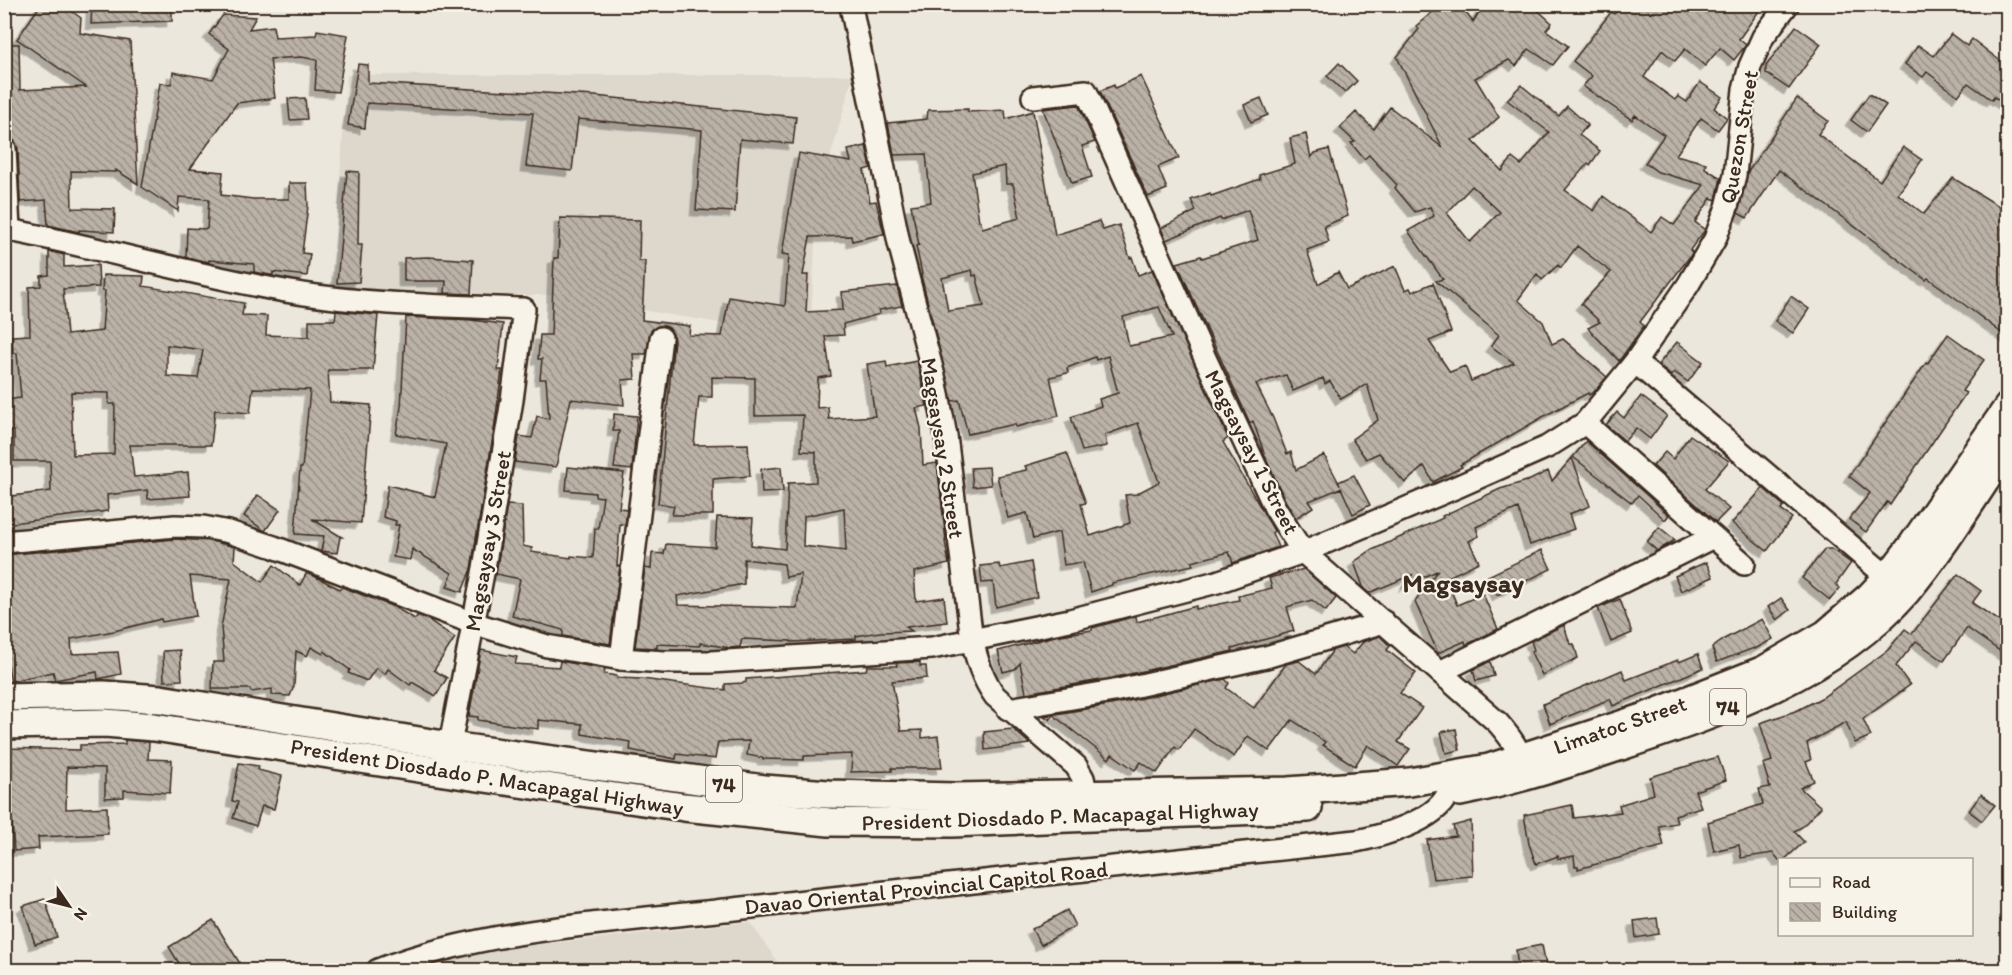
<svg xmlns="http://www.w3.org/2000/svg" width="2012" height="975" viewBox="0 0 2012 975" font-family="Itim,sans-serif">
<defs>
<pattern id="building-back-hatch" width="6" height="6" patternUnits="userSpaceOnUse" patternTransform="scale(1.5)"><rect width="6" height="6" fill="#bab2a7"/><path d="M-1 5l2 2M0 0l6 6M5-1l2 2" fill="none" stroke="#989187"/></pattern>
<filter id="shadow"><feDropShadow dx="-5.5" dy="5.5" stdDeviation="0" flood-color="#0004"/></filter>
</defs>
<rect width="100%" height="100%" fill="#ece7dc"/>
<filter id="ink" filterUnits="userSpaceOnUse"><feTurbulence type="fractalNoise" baseFrequency=".0167" numOctaves="2"/><feDisplacementMap in="SourceGraphic" scale="12" xChannelSelector="R" yChannelSelector="G"/><feConvolveMatrix kernelMatrix="1 2 1 2 8 2 1 2 1" color-interpolation-filters="sRGB"/></filter>
<g filter="url(#ink)">
<g fill="#ddd7cc">
<path d="M347,75H853L817,206L810,338L551,295L332,296Z"/>
<path d="M750,922L783,970H411L428,964L517,947Z"/>
</g>
<g fill="url(#building-back-hatch)" stroke="#3b2a1e" stroke-width="1.5" fill-rule="evenodd" filter="url(#shadow)">
<path d="M41,4H62L81,18L80,33L130,41L138,184L116,170V172L71,171L72,208L115,209L114,232L79,230V232L48,225L46,200L20,202L18,148L11,138L4,136V44H19L20,90L86,87L17,39Z"/>
<path d="M92,4H172V21L91,24Z"/>
<path d="M1442,4H1459L1473,22L1484,4H1531L1552,23L1546,30L1568,46L1553,65L1529,49L1516,66L1509,60L1475,78L1499,117L1473,141L1502,171L1512,158L1521,165L1549,132L1507,100L1521,85L1559,116L1567,106L1588,125L1579,135L1600,151L1590,165L1588,163L1565,190L1594,211L1603,196L1651,232L1662,217L1674,225L1704,185L1658,172L1645,163L1664,135L1635,115L1632,120L1583,86L1592,76L1573,61L1611,12L1614,14L1622,4H1764L1739,39L1746,45L1734,60L1720,48L1705,66L1685,49L1675,61L1662,50L1644,77L1675,100L1678,96L1687,102L1700,82L1722,97L1714,108L1727,118L1718,130L1701,118L1676,155L1706,163L1705,168L1721,178L1716,200L1711,198L1695,222L1705,230L1690,250L1692,252L1691,255L1640,322L1644,326L1619,361L1588,328L1600,322L1581,304L1611,272L1577,246L1561,268L1558,265L1542,280L1537,274L1518,300L1543,322L1552,344L1563,339L1607,377L1594,392L1589,395L1588,393L1548,414L1460,465L1462,467L1433,482L1424,466L1405,483L1379,453L1366,459L1352,439L1378,420L1367,384L1341,399L1330,381L1325,384L1323,378L1293,391L1286,375L1256,384L1273,418L1287,454L1291,452L1296,470L1324,455L1340,485L1338,482L1354,475L1370,505L1353,514L1341,488L1309,501L1313,507L1296,518L1286,502L1267,461L1253,421L1250,423L1177,263L1201,256L1202,258L1258,240L1248,210L1221,220L1220,218L1166,240L1161,228L1196,211L1191,200L1210,193L1211,196L1260,179L1259,175L1295,164L1290,138L1306,134L1311,158L1315,153L1329,149L1348,216L1324,226L1329,242L1307,250L1318,284L1338,272L1347,289L1395,266L1405,290L1410,288L1412,292L1433,283L1451,332L1429,341L1450,372L1465,366L1471,381L1514,363L1491,346L1499,335L1436,281L1443,279L1408,231L1434,216L1430,207L1415,212L1395,188L1397,185L1369,155L1364,159L1351,143L1355,142L1340,128L1356,112L1374,129L1390,107L1443,148L1397,57L1419,29L1416,26ZM1472,186L1500,212L1470,242L1447,213Z"/>
<path d="M223,15L256,17L249,29L273,26L275,37L316,35L317,30L348,35L338,92L315,90L317,60L302,57L270,59L275,98L237,103L190,169L223,172L221,195L253,199H289V183H307L308,206L302,253L310,254L307,276L273,272V275H270L254,272V264L209,260V262L186,257L187,228L207,229L209,199L179,197L178,211L142,187L160,83L171,84L173,72L213,79L229,49L209,34Z"/>
<path d="M1796,26L1821,44L1789,89L1766,73V66Z"/>
<path d="M1951,34L1967,46L1972,39L2007,66V105L1994,97L1992,100L1968,83L1958,96L1927,72L1923,77L1905,64L1918,45L1934,56Z"/>
<path d="M1339,63L1357,81L1345,93L1327,76Z"/>
<path d="M358,64L368,65V83L595,96L796,117L793,144L740,139L735,212L696,210L702,130L578,119L572,171L526,166L533,113L367,103L365,128L348,125Z"/>
<path d="M1141,76L1179,158L1158,167L1167,189L1148,197L1100,91L1114,85L1115,88Z"/>
<path d="M1869,94L1886,105L1867,132L1851,120Z"/>
<path d="M305,98L307,119L290,120L288,99Z"/>
<path d="M1261,98L1268,115L1251,122L1244,105Z"/>
<path d="M1797,98L1828,121L1818,134L1880,181L1903,147L1922,160L1898,194L1924,214L1953,178L2007,211V337L1957,299L1928,278L1926,280L1779,170L1747,218L1738,213L1748,172Z"/>
<path d="M1078,105L1095,142L1082,146L1092,177L1072,183L1043,109Z"/>
<path d="M968,109V112L1005,110L1006,119L1033,111L1055,235L1099,221L1103,230L1119,225L1130,258L1132,257L1138,275L1152,270L1228,438L1223,442L1274,531L1272,533L1278,547L1233,563L1229,552L1192,562L1193,565L1112,583V585L1091,592L1083,562L1064,565L1059,532L1033,539L1027,513L1008,518L997,476L1027,470L1025,466L1067,453L1086,503L1081,504L1090,536L1130,523L1125,495L1136,494L1159,482L1138,423L1105,435L1107,446L1082,451L1071,417L1101,406L1099,399L1118,393L1108,356L1096,360L1095,357L1067,368L1068,373L1050,377L1059,416L1016,427L1015,424L968,434L959,400L952,401L921,275L922,274L916,246L919,245L911,205L931,202L926,154L894,155L888,123L927,119L928,110ZM1005,166L1006,184H1013L1020,218L982,228L981,221H979L972,173ZM972,270L973,276L976,275L984,306L948,311L942,278ZM1159,307L1172,337L1129,346L1123,317Z"/>
<path d="M866,146L871,168L864,170L870,202L876,201L884,234L852,241L851,236L810,237L803,275H808L806,312L843,310L842,292L897,286L902,306L879,310L880,314L843,324L844,335L825,336L831,376L818,378L817,408L828,407L829,419L875,416L867,364L886,361L887,367L917,361L927,406L916,408L921,428L923,465L937,463L946,541H945L949,564L914,572L916,601L944,597L947,622L906,627L912,631L880,632L856,636V639L791,642V641L742,639L740,647L730,648L700,643V646L657,644V648L635,647L645,568L651,569L652,553L664,554L666,544L715,547L717,517L753,518L751,545L785,549L788,483L816,482V452L801,451L803,415L755,416V378L712,377V397H699L694,445L748,444L750,476L713,479V515H672L674,506L658,503L674,340L673,334L669,328L662,325L656,327L651,331L646,354H633L635,379L622,380L624,405L571,399L556,467L515,462L519,436L532,438L537,416L549,419L546,379H540L542,359H538L540,335H551L554,258H558L560,218L640,220L639,261H645L642,320L690,326L689,335L722,336L729,297L785,306L789,255L782,254L799,153L851,162L848,150ZM844,508L846,551L803,546L804,516ZM744,559L784,564L786,577L801,574L797,608L678,605L677,596L744,584Z"/>
<path d="M347,171L359,172L358,245H362L359,282L337,283Z"/>
<path d="M49,251L64,255V267L98,265L99,287L63,289L67,335L102,331L105,291H102L103,275L144,276L143,286L244,303L242,315L267,316L266,335L309,337V320H335L336,311L378,315L373,370H328L330,402L371,405L361,523L312,519L342,537H340L337,553L321,551L324,536L295,534L300,468H302L310,390L253,388L250,413L215,410L211,445H130L134,477L188,472L190,496L148,499L147,490L107,495L108,511L4,524V497L51,491L50,461H14V431H6L4,400L21,398L17,353H13L12,336L30,335L29,287L41,286V276L49,275ZM167,345L203,350L198,378L167,376ZM71,392L109,393V404H115L114,454L73,455Z"/>
<path d="M428,257L473,260L471,294L445,293L446,281H404V258Z"/>
<path d="M1791,296L1809,309L1793,333L1775,321Z"/>
<path d="M406,317L471,320L503,324L498,370H502L494,430L471,569L462,592L447,587L452,573L412,549L410,560L393,557L399,525H395L396,521L383,517L388,485L435,497L446,444L396,434L401,407Z"/>
<path d="M1948,334L1984,360L1962,391L1966,393L1890,505L1887,502L1866,532L1849,519L1870,493L1849,476L1926,363L1927,364Z"/>
<path d="M1677,342L1703,362L1688,382L1674,372L1671,376L1658,365Z"/>
<path d="M1641,396L1667,416L1650,439L1636,428L1625,441L1606,425L1617,412L1624,418Z"/>
<path d="M614,414L637,416L632,470L614,468L619,431H613Z"/>
<path d="M1690,435L1729,461L1705,489L1729,509L1716,522L1653,466L1665,452L1673,459Z"/>
<path d="M1586,441L1669,515L1665,520L1638,495L1632,503L1573,457Z"/>
<path d="M1572,458L1590,506L1569,514L1574,529L1530,545L1518,508L1476,527L1479,536L1469,541L1479,562L1446,578L1457,605L1483,594L1498,629L1466,645L1465,641L1438,653L1415,602L1437,571L1405,585L1412,575L1369,593L1364,589L1354,562L1370,551L1443,518L1442,516L1500,489L1530,480L1548,471L1552,481Z"/>
<path d="M568,467L624,473L619,508L627,509L625,525L620,524L617,566H620L610,644L563,636V630L512,616L520,579L496,574L507,505L522,506L523,546L532,548L531,552L571,558V556L593,558L595,528L598,529L603,497L595,496V493L566,490Z"/>
<path d="M781,467L783,492L762,493L761,469Z"/>
<path d="M989,467L991,485L973,487L971,468Z"/>
<path d="M1763,488L1784,506L1781,510L1792,518L1767,551L1732,523Z"/>
<path d="M258,495L280,510L265,531L244,516Z"/>
<path d="M1659,527L1675,540L1657,551L1647,542Z"/>
<path d="M175,539L211,541L235,547L234,561L262,582L274,565L300,585L306,574H310L340,589L342,587L394,607L415,619L418,615L427,619L455,638L434,670L447,678L436,696L412,682L410,685L388,669L385,674L376,668L367,681L348,673L350,670L324,651L323,654L311,647L307,656L296,651L294,686L290,696L272,695V689L251,692L250,689H212L213,662H224L221,627L231,579L190,576L196,616L162,622L161,619L114,631L71,639L72,654L118,652L121,674L98,679L97,672L55,680L53,672L11,681L4,647V555Z"/>
<path d="M1825,549H1831L1851,563L1836,584L1840,588L1830,600L1802,578Z"/>
<path d="M1542,550L1551,569L1497,595L1488,576Z"/>
<path d="M1031,562L1037,597L996,607L993,582L982,583L980,566L999,564L1000,568Z"/>
<path d="M1706,562L1713,577L1681,591L1675,576Z"/>
<path d="M1304,569L1336,598L1326,611L1312,600L1287,607L1294,631L1232,649L1233,651L1112,678L1026,693L1020,663L1015,669L1003,672L998,651L1055,636L1092,630V628L1136,616L1137,622L1196,606V609L1239,600L1238,596L1272,588L1269,578Z"/>
<path d="M1958,574L1981,591L1972,603L2007,626V656L1967,628L1944,661L1916,641L1896,666L1910,685L1863,719L1871,736L1855,743L1846,722L1807,743L1811,760L1806,762L1814,781L1800,788L1821,807L1802,827L1794,831L1804,842L1784,860H1779L1773,853L1741,858L1739,845L1714,851L1708,822L1763,804L1759,789L1770,787L1763,764L1772,761L1760,723L1798,710L1823,697L1888,650L1905,629L1912,634Z"/>
<path d="M1781,598L1790,610L1777,620L1768,607Z"/>
<path d="M1620,599L1632,633L1611,642L1598,608Z"/>
<path d="M1762,619L1773,639L1755,649L1754,648L1717,662L1712,648L1726,638Z"/>
<path d="M1564,625L1570,644H1574L1578,658L1542,675L1531,652L1534,650L1531,641Z"/>
<path d="M1380,636L1390,646L1387,650L1416,673L1400,693L1422,708L1398,742L1410,749L1398,766L1368,745L1355,766L1323,745L1325,742L1292,720L1269,751L1248,736L1234,757L1194,729L1179,750L1175,747L1157,773L1141,762L1135,770L1112,754L1109,759L1053,715L1050,720L1044,716L1116,704L1225,679L1229,683L1226,688L1254,708L1286,664L1299,661L1316,674L1333,650L1344,647L1353,654L1363,642Z"/>
<path d="M180,650L182,680L164,681L163,651Z"/>
<path d="M481,650L517,657L515,664L559,667L560,661L605,669L604,674L617,676V678L642,679L725,690V684L743,683L746,682V679L866,670L867,666H897L896,663L920,662V666H926L927,678L892,681L901,731L922,730V738L938,736L942,768H892V771L851,772L852,754L804,756V760L763,759V758L747,755L749,741L718,742L715,759L677,754L676,759L630,750L631,742L582,734V724L538,720V729L478,720V717L469,716Z"/>
<path d="M1698,654L1703,668L1613,706L1610,699L1550,724L1543,704L1622,670L1626,680L1678,660L1679,662Z"/>
<path d="M1490,661L1494,676L1476,681L1473,670Z"/>
<path d="M1013,729L1030,744L985,750L984,732Z"/>
<path d="M1456,729L1460,750L1446,753L1441,732Z"/>
<path d="M125,740L149,742L148,759L172,760L170,793L124,790V797L105,798V768L67,767L66,809L107,807L108,834L38,837L39,849L14,851L11,809L4,810V748L80,750V745L125,744Z"/>
<path d="M1718,757L1726,780L1695,791L1701,807L1675,815L1677,823L1659,826L1664,846L1578,869V866H1575L1574,856L1558,859V856L1536,864L1529,844L1524,815L1572,805L1574,818L1621,812L1619,805L1654,794L1650,777Z"/>
<path d="M239,763L259,766L258,770L282,776L274,809L262,806L256,826L233,818L238,802L232,801Z"/>
<path d="M1981,794L1995,805L1982,821L1969,811Z"/>
<path d="M1471,821L1473,876L1433,879L1427,840L1456,836L1453,826Z"/>
<path d="M45,899L57,937L35,944L23,906Z"/>
<path d="M1067,910L1075,926L1041,945L1032,929Z"/>
<path d="M1657,918L1659,934L1636,938L1634,921Z"/>
<path d="M213,920L244,970H183L169,947Z"/>
<path d="M1542,945L1547,970H1518L1516,950Z"/>
</g>
<g fill="none" stroke-linecap="round" stroke-linejoin="round">
<g stroke="#3b2a1e" stroke-width="26">
<g id="minor">
<path d="M851,6L899,243L936,384L946,436L972,640C977,660 982,678 995,696L1076,766L1083,778L1090,808"/>
<path d="M1033,97L1086,91L1205,358L1275,508L1288,529L1303,552L1498,723C1511,738 1521,751 1524,770"/>
<path d="M5,149L9,230"/>
<path d="M4,229C103,248 199,277 297,293C372,305 448,306 524,309L512,400L484,568L447,760"/>
<path d="M1635,362L1899,587"/>
<path d="M1585,423L1744,564"/>
<path d="M4,542L175,526L203,527L229,532L274,547L473,623L547,646L621,659L664,662H711L932,648L1070,620L1217,582L1303,552L1459,486L1547,447L1585,423L1635,362L1688,285L1715,239L1727,207L1735,175L1744,89L1750,66L1763,37L1788,4"/>
<path d="M621,659L661,338"/>
<path d="M1440,672L1713,537"/>
<path d="M1008,709L1114,691L1266,657L1384,622"/>
<path d="M378,970C484,928 620,922 734,909C941,885 1149,863 1356,841C1382,836 1435,821 1447,795C1449,790 1449,781 1450,776"/>
</g>
</g>
<g stroke="#3b2a1e" stroke-width="32">
<g id="major">
<path d="M4,697L104,695L160,699L450,746L764,789L828,794L955,797L1288,791L1410,782L1489,768L1645,717L1764,670L1826,634L1869,597L1888,577L1911,547L2008,407"/>
<path d="M4,725L105,723L154,727L444,772L684,807L829,822L952,823L1308,808"/>
<path d="M1460,792C1515,781 1567,764 1621,746C1723,712 1833,675 1906,592C1944,547 1975,495 2008,446"/>
</g>
</g>
<use href="#minor" stroke="#f7f3e8" stroke-width="21"/>
<use href="#major" stroke="#f7f3e8" stroke-width="27"/>
</g>
</g>
<g text-anchor="middle" dominant-baseline="central" stroke-width="4.5" stroke-linejoin="round" paint-order="stroke">
<g fill="#f7f3e8" stroke="#73665b" stroke-width="1.5">
<rect x="1710" y="689" width="36" height="36" rx="4.5"/>
<rect x="706" y="766" width="36" height="36" rx="4.5"/>
</g>
<g font-size="21" font-weight="bold" fill="#3b2a1e">
<text x="1728" y="707">74</text>
<text x="724" y="784">74</text>
</g>
<g font-size="22" fill="#3b2a1e" stroke="#f7f3e8">
<text transform="translate(1739 137) rotate(-80)">Quezon Street</text>
<text transform="translate(943 448) rotate(81)">Magsaysay 2 Street</text>
<text transform="translate(1252 452) rotate(63)">Magsaysay 1 Street</text>
<text transform="translate(488 541) rotate(-80)">Magsaysay 3 Street</text>
<text transform="translate(1620 725) rotate(-19)">Limatoc Street</text>
<text transform="translate(487 777) rotate(9)">President Diosdado P. Macapagal Highway</text>
<text transform="translate(1060 816) rotate(-2)">President Diosdado P. Macapagal Highway</text>
<text transform="translate(926 888) rotate(-6)">Davao Oriental Provincial Capitol Road</text>
</g>
<g font-size="26" font-weight="bold" fill="#3b2a1e" stroke="#f7f3e8">
<text x="1463" y="583">Magsaysay</text>
</g>
</g>
<rect width="2012" height="975" fill="none" stroke="#f7f3e8" stroke-width="24"/>
<rect x="12" y="12" width="1988" height="951" fill="none" stroke="#3b2a1e" stroke-width="2" filter="url(#ink)"/>
<rect x="1778" y="858" width="195" height="78" fill="#f7f3e8" stroke="#aca397" stroke-width="1.5"/>
<rect x="1790" y="878" width="30" height="9" fill="#f7f3e8" stroke="#aca397" stroke-width="1.5"/>
<text x="1832" y="888" font-size="18" fill="#3b2a1e">Road</text>
<rect x="1790" y="903" width="30" height="18" fill="url(#building-back-hatch)" stroke="#aca397" stroke-width="1.5"/>
<text x="1832" y="918" font-size="18" fill="#3b2a1e">Building</text>
<g transform="translate(69 906) rotate(125)" stroke="#f7f3e8" stroke-width="4.5" paint-order="stroke">
<path d="M0-4.5L10 22L0 15L-10 22Z" fill="#3b2a1e"/>
<text y="-9" font-size="16" font-weight="bold" text-anchor="middle" fill="#3b2a1e">N</text>
</g>
</svg>
